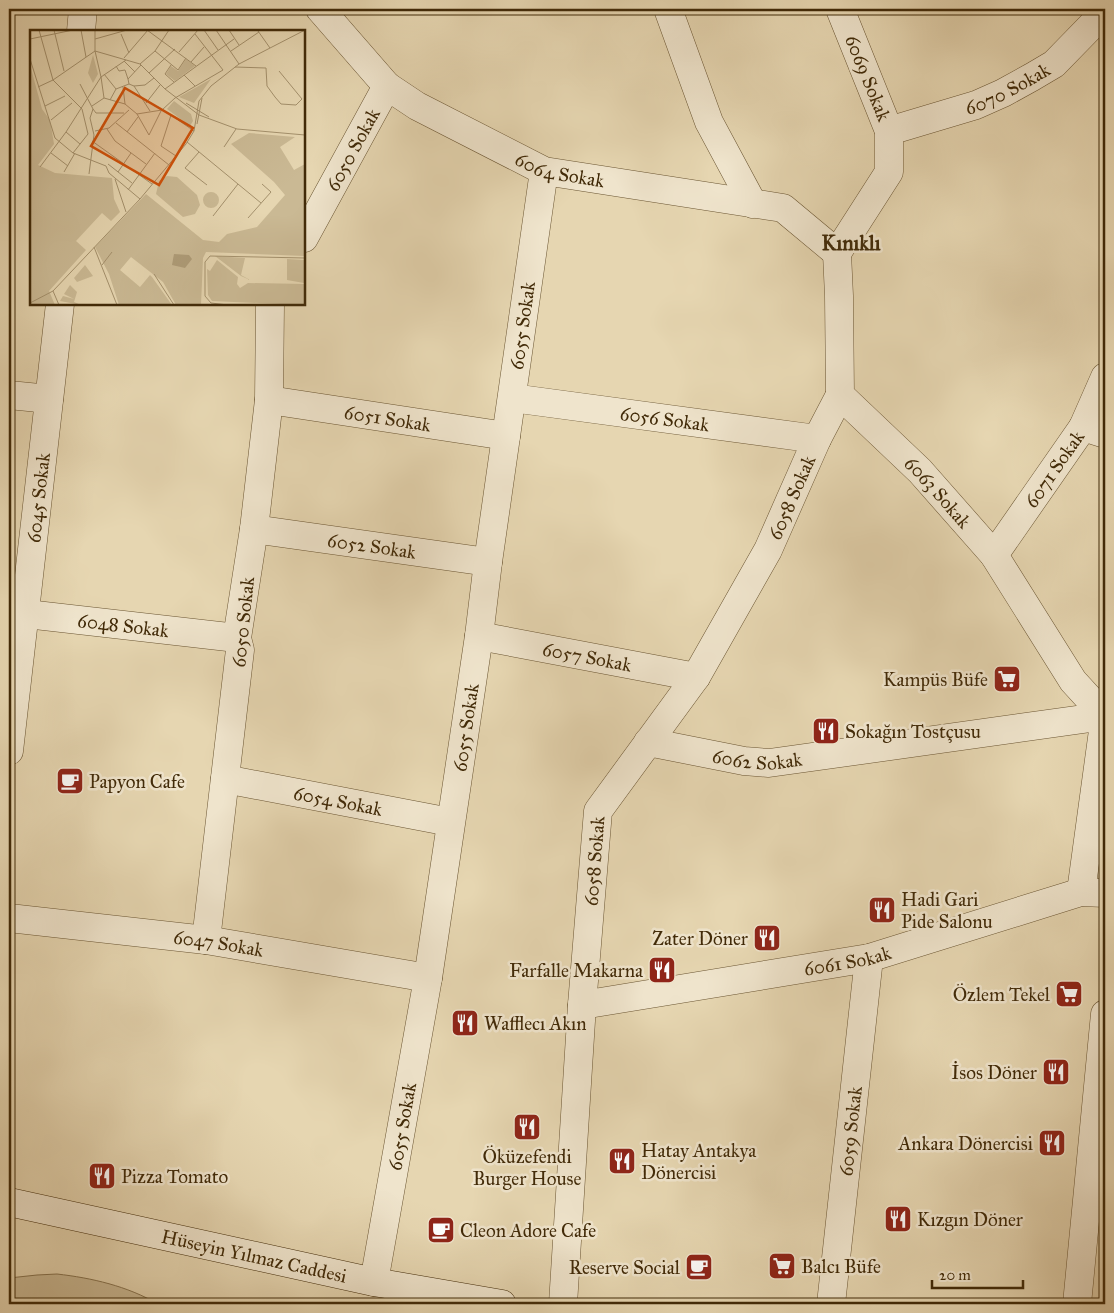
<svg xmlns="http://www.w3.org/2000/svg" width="1114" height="1313" viewBox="0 0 1114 1313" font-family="'IM FELL Great Primer',serif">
<rect width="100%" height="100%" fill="#e6d6b1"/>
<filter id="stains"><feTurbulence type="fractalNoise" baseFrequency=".004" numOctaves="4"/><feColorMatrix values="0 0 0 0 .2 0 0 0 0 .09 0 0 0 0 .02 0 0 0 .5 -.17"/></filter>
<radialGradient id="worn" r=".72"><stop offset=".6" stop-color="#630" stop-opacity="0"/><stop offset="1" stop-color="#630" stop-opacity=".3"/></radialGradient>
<path fill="#cab994" stroke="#86724e" d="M57,1274C92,1278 127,1286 158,1304H9V1278L37,1275Z"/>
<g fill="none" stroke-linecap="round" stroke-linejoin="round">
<g stroke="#6a5532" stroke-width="29">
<g id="street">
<path id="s1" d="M320,9L387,86L417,106L544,171L783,208L837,253"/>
<path d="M668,9L709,122L753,204"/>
<path d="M81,31L83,9"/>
<path id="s2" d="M889,131L976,105L1003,93L1032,77L1054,64L1093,24L1101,9"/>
<path id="s3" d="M304,238L387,86"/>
<path id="s4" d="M837,253L839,296L840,395L920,471L994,555L1073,681L1105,716"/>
<path d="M837,253L889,172V131L840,9"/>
<path d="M9,395L49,399"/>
<path id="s5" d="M512,398L817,439"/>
<path id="s6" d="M269,400L506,436"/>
<path d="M1083,427L1105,434"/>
<path id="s7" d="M254,529L488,562"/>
<path id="s8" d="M994,555L1083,427L1105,377"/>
<path id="s9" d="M9,612L237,638"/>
<path id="s10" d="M479,636L696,677"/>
<path id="s11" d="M648,742L744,761L769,763L1105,716"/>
<path id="s12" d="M9,751L60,304"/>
<path id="s13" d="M225,779L450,822"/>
<path d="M1081,892L1105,716"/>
<path id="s14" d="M9,918L206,940L428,978"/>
<path d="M206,940L240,650L237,638L254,529L269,400L270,304"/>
<path id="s15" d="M582,1005L869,958L1081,892L1105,893"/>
<path id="s16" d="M374,1282L428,978L479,636L488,562L544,171"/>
<path id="s17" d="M563,1304L582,1005L598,811L696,677L768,550L817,439L840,395"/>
<path id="s18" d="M831,1304L869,958"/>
<path d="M1077,1304L1105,1014"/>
</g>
</g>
<g stroke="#412a08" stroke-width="29">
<g id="secondary">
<path id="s19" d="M9,1202L374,1282L502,1304"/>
</g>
</g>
<use href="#street" stroke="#efe4cc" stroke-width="28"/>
<use href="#secondary" stroke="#efe4cc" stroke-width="28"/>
</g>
<defs>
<g id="supermarket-square" transform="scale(1.4375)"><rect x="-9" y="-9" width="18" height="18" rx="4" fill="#8f2418" stroke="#efe4cc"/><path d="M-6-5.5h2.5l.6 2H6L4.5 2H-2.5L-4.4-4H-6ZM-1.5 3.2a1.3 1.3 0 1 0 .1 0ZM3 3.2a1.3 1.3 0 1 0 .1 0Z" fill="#fff"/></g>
<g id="restaurant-square" transform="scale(1.4375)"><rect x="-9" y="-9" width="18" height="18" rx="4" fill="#8f2418" stroke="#efe4cc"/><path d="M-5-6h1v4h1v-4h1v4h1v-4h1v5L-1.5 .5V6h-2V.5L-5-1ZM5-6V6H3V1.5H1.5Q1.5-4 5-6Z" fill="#fff"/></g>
<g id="cafe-square" transform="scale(1.4375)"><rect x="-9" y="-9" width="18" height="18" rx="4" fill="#8f2418" stroke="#efe4cc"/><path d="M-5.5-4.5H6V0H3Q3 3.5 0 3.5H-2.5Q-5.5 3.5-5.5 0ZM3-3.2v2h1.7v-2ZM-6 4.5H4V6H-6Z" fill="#fff"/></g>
</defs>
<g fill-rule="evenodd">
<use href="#supermarket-square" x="1007" y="679"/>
<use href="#restaurant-square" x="826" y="731"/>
<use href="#cafe-square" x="70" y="781"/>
<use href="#restaurant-square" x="882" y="910"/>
<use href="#restaurant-square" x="767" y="938"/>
<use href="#restaurant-square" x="662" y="970"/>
<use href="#supermarket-square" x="1069" y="994"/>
<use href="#restaurant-square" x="465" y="1023"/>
<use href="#restaurant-square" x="1056" y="1072"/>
<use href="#restaurant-square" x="527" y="1127"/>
<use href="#restaurant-square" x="1052" y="1143"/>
<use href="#restaurant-square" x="622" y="1161"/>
<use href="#restaurant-square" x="102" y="1176"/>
<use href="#restaurant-square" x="898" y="1219"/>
<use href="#cafe-square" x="441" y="1230"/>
<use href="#supermarket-square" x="782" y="1266"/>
<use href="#cafe-square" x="699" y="1267"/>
</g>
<g text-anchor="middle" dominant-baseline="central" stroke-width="5" stroke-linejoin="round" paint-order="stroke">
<g font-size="19" fill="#412a08" stroke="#efe4cc">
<text transform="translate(868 78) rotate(68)">6069 Sokak</text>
<text stroke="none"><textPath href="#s2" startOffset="126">6070 Sokak</textPath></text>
<text stroke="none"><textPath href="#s3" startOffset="101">6050 Sokak</textPath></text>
<text stroke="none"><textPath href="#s1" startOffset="296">6064 Sokak</textPath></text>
<text stroke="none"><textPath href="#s16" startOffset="968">6055 Sokak</textPath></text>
<text stroke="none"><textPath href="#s6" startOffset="120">6051 Sokak</textPath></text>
<text stroke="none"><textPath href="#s5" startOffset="154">6056 Sokak</textPath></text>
<text stroke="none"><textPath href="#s8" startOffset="105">6071 Sokak</textPath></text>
<text stroke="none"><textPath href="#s4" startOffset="280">6063 Sokak</textPath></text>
<text stroke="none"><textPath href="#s17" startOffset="864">6058 Sokak</textPath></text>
<text stroke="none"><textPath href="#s12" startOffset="255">6045 Sokak</textPath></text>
<text stroke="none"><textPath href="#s7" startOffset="119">6052 Sokak</textPath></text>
<text transform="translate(243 622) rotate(-84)">6050 Sokak</text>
<text stroke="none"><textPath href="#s9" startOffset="115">6048 Sokak</textPath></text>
<text stroke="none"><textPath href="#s10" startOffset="110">6057 Sokak</textPath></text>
<text stroke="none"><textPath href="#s16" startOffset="562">6055 Sokak</textPath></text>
<text stroke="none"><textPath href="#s11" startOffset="111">6062 Sokak</textPath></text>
<text stroke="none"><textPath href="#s13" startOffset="115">6054 Sokak</textPath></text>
<text stroke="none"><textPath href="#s17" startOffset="444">6058 Sokak</textPath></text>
<text stroke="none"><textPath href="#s14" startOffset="211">6047 Sokak</textPath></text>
<text stroke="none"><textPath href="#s15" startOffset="269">6061 Sokak</textPath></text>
<text stroke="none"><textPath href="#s16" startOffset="158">6055 Sokak</textPath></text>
<text stroke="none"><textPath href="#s18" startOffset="174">6059 Sokak</textPath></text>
<text stroke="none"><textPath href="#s19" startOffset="251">Hüseyin Yılmaz Caddesi</textPath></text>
</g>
<g font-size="19" fill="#412a08" stroke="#efe4cc" text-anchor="start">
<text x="988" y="679" text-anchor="end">Kampüs Büfe</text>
<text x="845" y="731">Sokağın Tostçusu</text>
<text x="89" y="781">Papyon Cafe</text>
<text x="901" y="899">Hadi Gari<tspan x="901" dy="22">Pide Salonu</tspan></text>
<text x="748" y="938" text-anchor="end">Zater Döner</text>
<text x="643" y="970" text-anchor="end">Farfalle Makarna</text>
<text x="1050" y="994" text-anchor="end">Özlem Tekel</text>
<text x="484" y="1023">Wafflecı Akın</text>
<text x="1037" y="1072" text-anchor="end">İsos Döner</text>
<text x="1033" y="1143" text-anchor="end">Ankara Dönercisi</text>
<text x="641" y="1150">Hatay Antakya<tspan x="641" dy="22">Dönercisi</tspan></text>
<text x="527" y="1156" text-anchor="middle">Öküzefendi<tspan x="527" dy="22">Burger House</tspan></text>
<text x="121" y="1176">Pizza Tomato</text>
<text x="917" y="1219">Kızgın Döner</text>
<text x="460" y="1230">Cleon Adore Cafe</text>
<text x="801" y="1266">Balcı Büfe</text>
<text x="680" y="1267" text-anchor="end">Reserve Social</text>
</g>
<g font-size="21" font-weight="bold" fill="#412a08" stroke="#efe4cc">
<text x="851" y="243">Kınıklı</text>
</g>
</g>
<g transform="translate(30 30)">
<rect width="275" height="275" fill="#e6d6b1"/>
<path d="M63,25L68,44L63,53L58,43ZM156,29L165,36L145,51L136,44L141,36L148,41ZM0,35L12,79L20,90L24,114L8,135L25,143L82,148L84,169L90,182L81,191L72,183L46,211L56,220L19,261L25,275H0ZM181,49L164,73L149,67ZM144,71L161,84L163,91L160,96L137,79ZM219,103L265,107L250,117L264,140L275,134V226L176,222L173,228L171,275H146L133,252L101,227L90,240L110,257L120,245L122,247L142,275H89L79,244L65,217L116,164L173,210L189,212L197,204L227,197L255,165L244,152L201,114ZM137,146L147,147L167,165L170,175L165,184L153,187L126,164L129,151ZM173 170a8 8 0 1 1 16 0a8 8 0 1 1-16 0ZM185,226L215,228L211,245L220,250L211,246ZM257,229L275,230L274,253L257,250ZM187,230L208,247L207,254L210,258L218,253L275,254V275L182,271L178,265L177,239L180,241ZM55,235L63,246L47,252L44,248ZM40,255L47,262L44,272L51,275L30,271L33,266L44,269L34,264Z" fill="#cab994"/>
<path d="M144,224L159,225L162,229L155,238L142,235Z" fill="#ae9c78"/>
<path fill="none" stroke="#a4916d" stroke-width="1" d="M9,0L23,50L52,79L58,104M24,0L34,41M51,0L56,27M65,0V21L110,34L135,59L169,85L207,99L275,105M117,0L166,36M174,0L188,20M186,0L209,34M199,0L209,15M228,1L240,18M91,4L99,23M165,4L193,40M0,9L43,0M65,9L97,0M125,21L148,40L156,28M201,21L229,2M149,22L168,0M94,28L118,0M0,29L25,108L43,123L76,136M94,31L105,42M161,32L174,17M110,34L125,21L139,0M141,35L135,44L144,52M86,36L89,41L95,40L98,49M205,37L236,38L237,56L245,67L251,74L266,75L272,69L249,41M119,43L145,19M74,44L86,59L80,70M154,45L165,56M50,54L63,79L60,88L64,105L59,144M99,54L104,56L120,81M104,56L115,55L124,48M8,57L23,50L65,21L71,47L36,102L10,137M93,57L95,74M86,59L99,54L98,49L111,35M135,59L204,9M74,68L71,47L96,30M116,73L130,55M156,73L179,87M15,76L35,66M62,76L74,68L95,74L107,84L132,80L145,68L193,40M63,79L66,83H94M107,84L119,105L131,81M21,90L42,73M86,93L139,135M167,94L172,68M77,99L85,111L116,134M65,101L79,98L99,80M36,102L50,114M97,102L108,87M62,111L122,154M157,112L231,173M194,117L206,99M169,122L155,138L177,155M21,123L38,136M43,123L58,104M146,126L131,116L141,85L164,101M78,134L102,153M76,136L79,143L110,169M34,142L45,123M88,142L101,123M85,149L96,182M98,160L125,123M183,186L208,154M218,188L241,162L232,154M64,217L87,275M72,235L82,222M124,244L144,275M0,273L23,261M29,275L23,261L110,169L156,114L164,101L169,71L181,56L209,34L275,0M198,275L181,273L175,266V232L180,226L275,228"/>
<path fill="#cf520b" fill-opacity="0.15" stroke="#cf520b" stroke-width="2.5" d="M95,58L163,98L129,155L61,116Z"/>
<rect width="275" height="275" fill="none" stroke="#412a08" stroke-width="2.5"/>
</g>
<rect width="1114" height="1313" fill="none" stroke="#e6d6b1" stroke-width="30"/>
<rect x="10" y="10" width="1094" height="1293" fill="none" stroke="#412a08" stroke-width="2.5"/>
<rect x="15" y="15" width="1084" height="1283" fill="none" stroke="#412a08"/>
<path d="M932 1280v8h91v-8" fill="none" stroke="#412a08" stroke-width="2.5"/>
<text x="939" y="1280" font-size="15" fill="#412a08" stroke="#efe4cc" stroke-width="4" paint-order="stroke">20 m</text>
<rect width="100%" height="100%" filter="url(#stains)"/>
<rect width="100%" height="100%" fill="url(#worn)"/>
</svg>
